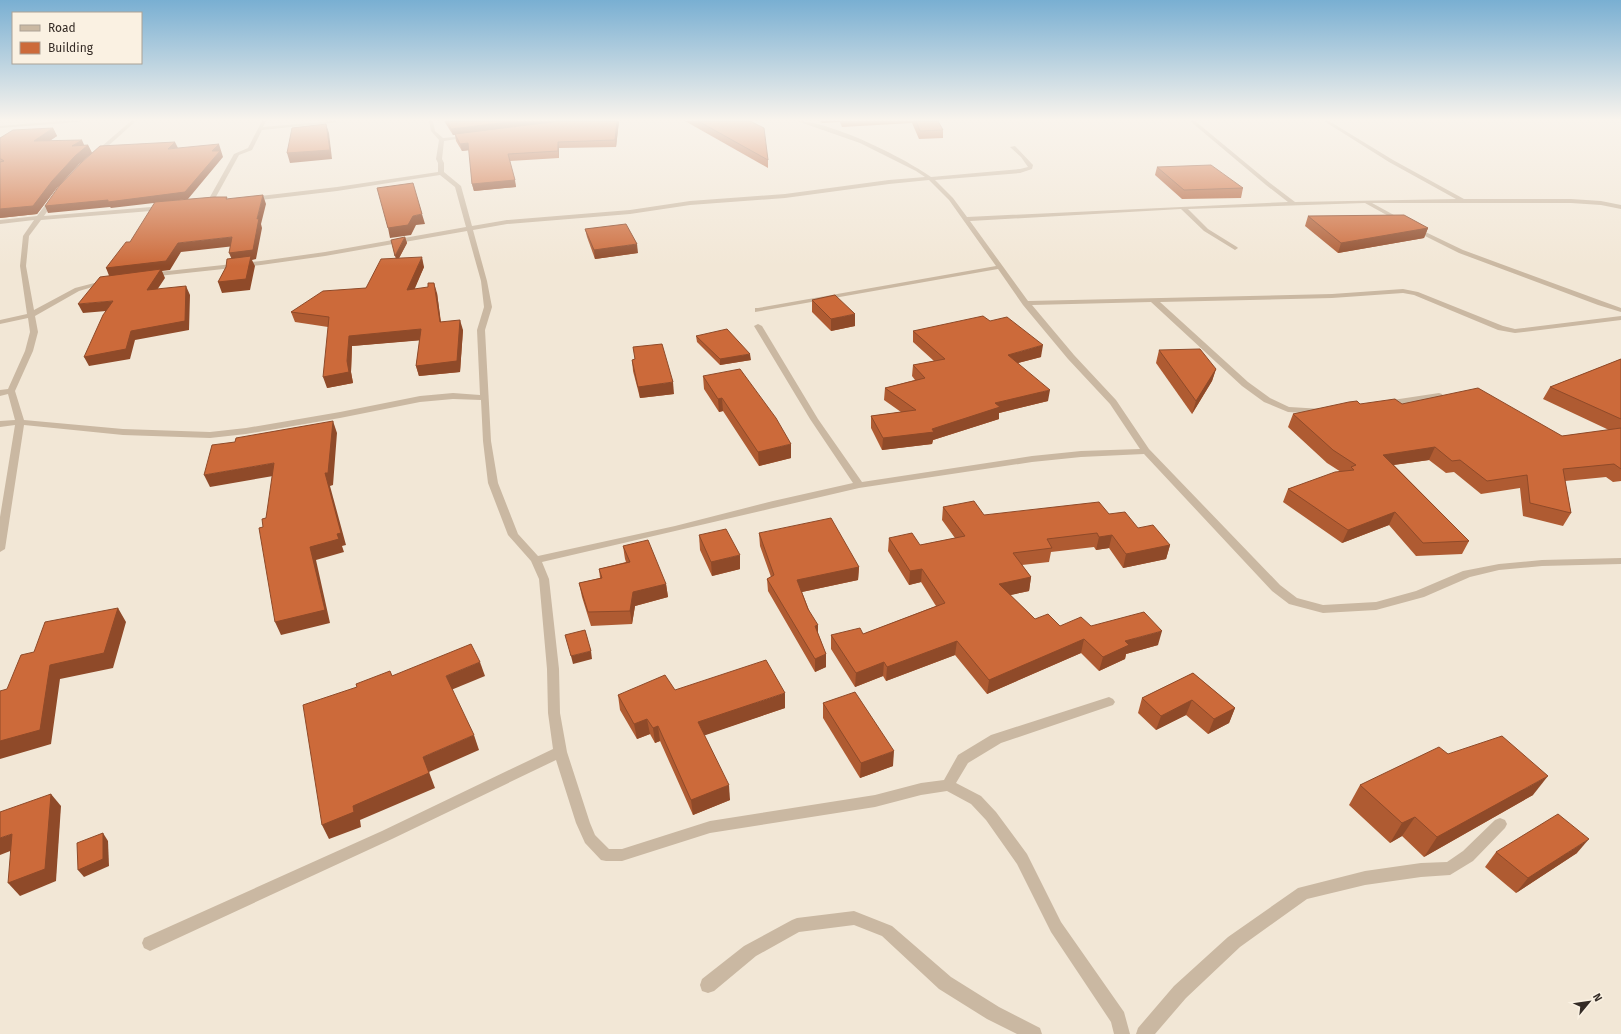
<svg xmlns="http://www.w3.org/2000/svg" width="1621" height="1034" viewBox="0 0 1621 1034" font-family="'Fira Sans',sans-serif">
<rect width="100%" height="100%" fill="#f2e7d6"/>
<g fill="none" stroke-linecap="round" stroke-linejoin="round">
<path fill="#cab8a2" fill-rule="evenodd" d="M854,911L892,926L951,977L999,1007L1040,1028L1042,1034H1017L987,1019L939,989L882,936L854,925L799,932L756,956L714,991L708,993L702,991L700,985L702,979L744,946L792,920L797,918Z"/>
<g fill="#cab8a2" fill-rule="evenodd">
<path d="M60,121H81L79,122L0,128V126Z"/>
<path d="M131,121H136L98,155H94V153Z"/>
<path d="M262,121H266L263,127L333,121L340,122L262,130L252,150L239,155L212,204L207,205L206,204L234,154L248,148Z"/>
<path d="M429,121H433L435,131L443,138L467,136L469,137L444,141L442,159L444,163V172L461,186L472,226L507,220L630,210L690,201L785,194L889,180L925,177L916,171L860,143L797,121C830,121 903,157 931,177L1020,169L1028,167L1021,157L1010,147L1015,146L1033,165L1032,169L1020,173L935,180L953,198L967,217L1288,202L1266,185L1190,121H1195L1270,183L1295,202L1456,199L1389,162L1324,121H1329L1393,160L1464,199H1571L1601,201L1621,205V209L1601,205L1571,203H1372L1403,220L1404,221L1401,223L1365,203L1188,209L1208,229L1237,247L1238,248L1235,250L1204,231L1181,209L970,221L1028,301L1332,294L1403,289L1418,292L1503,326L1515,329L1621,316V320L1515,333L1498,330L1414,295L1403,293L1332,298L1160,302L1248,382L1270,398L1289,407L1323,409L1324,411L1323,413L1320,414L1288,412L1264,402L1242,386L1151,302L1032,305L1074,355L1116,400L1149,449L1280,585L1297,598L1323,605L1376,602L1416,591L1463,571L1499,564L1542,560L1621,558V564L1542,566L1499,570L1470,577L1424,597L1376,610L1323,613L1289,604L1272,591L1144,454L1081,457L1032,462L859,488L542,562L549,579L559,669L560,713L567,752L590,823L595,835L609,849H622L710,821L875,795L921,783L944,780L958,755L991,735L1109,697L1113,699L1115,702L1113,705L1001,743L968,763L956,783L981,796L996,812L1027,854L1061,922L1124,1012L1130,1034H1114L1111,1022L1051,932L1017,864L986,820L971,804L947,791L921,795L875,807L710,833L622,861H606L601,860L585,843L576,823L556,760L392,839L150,951L144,948L142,943L144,938L382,831L553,749L548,713L547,669L539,579L531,561L508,535L488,483L483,441L481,400L453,399L420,402L340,418L246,434L210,438L123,435L24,425L5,549L0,552V517L15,425L0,427V421L15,420L8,394L0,396V390L8,389L25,351L30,332L28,318L0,324V320L27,314L20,266L23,236L34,220L0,224V220L37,216L52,196L54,195L57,197L44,216L163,206L166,208L163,210L41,220L29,236L26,266L34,310L75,288L106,280L109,282L79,291L35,316L38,332L33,351L15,391L24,420L123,429L210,432L246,428L340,412L420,396L453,393L480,395L477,330L484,307L481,281L467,231L325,256L261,265L149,277L146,275L149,273L261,261L325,252L466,227L455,187L440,175L337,191L251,201L248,199L251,197L337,187L438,172V163L436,159L439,140L431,131ZM929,180L949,200L996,266L758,308H755V312L998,269L1023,305L1068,359L1110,404L1140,449L1081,451L1032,456L862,482L818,419L762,326L758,324L754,326L810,419L853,483L773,501L675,526L538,556L518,534L498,483L491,441L485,330L492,307L487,281L473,230L507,224L630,214L690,205L785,198L889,184Z"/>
<path d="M1415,227L1463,250L1621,308V312L1598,305L1459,253L1413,230L1412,229Z"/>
<path d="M1439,393L1442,394L1443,396L1442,398L1386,407L1382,404L1386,401Z"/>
<path d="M1500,818L1505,820L1507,824L1505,828L1473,861L1450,875L1421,877L1365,885L1307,899L1240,947L1186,998L1155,1034H1136L1138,1028L1174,986L1228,937L1298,888L1365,871L1421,863L1447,862L1463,851L1495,820Z"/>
</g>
</g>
<g fill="#af5b32">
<path d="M444,121H619L616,147L559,148V158L510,161L516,187L474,191L472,184L469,150L462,151L456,141L455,135H453Z"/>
<path d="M685,121H750L768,160V168Z"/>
<path d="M820,121H938L943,130V138L919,139L912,123L842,127L840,122L822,123Z"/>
<path d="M53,128L57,136L49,141L85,146L88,145L92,153L79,164L56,189L37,214L0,218V138Z"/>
<path d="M1157,167L1243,188L1241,198L1182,199L1155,175Z"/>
<path d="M1308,216L1428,228L1424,238L1338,253L1305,226Z"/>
<path d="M585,229L638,253L595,259L587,237Z"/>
<path d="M405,237L407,243L399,258L424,267L414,289L437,293L441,322L463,330L460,372L419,376L416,366L420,340L352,346L351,372L353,383L327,388L328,327L295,322L291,312L366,288L396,258Z"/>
<path d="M812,300L855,326L831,331L812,312Z"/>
<path d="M913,331L1041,357L1018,363L1048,401L999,413V419L933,440L932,444L882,450L871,428V416L901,412L884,400L885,388L915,380L912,376L913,365L934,361L913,342Z"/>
<path d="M696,336L751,360L720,365L697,342Z"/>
<path d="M1159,350L1216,369L1212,381L1192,414L1156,363Z"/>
<path d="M1621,359V481L1613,482L1606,477L1565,481L1571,513L1563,526L1523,516L1520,488L1481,494L1454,472L1446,473L1429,460L1394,465L1469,541L1462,554L1416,556L1389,525L1342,543L1283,502L1288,489L1341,472L1327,463L1288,427L1293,414L1360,404H1402L1562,436L1609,430L1543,399L1550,387Z"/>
<path d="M632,360L674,394L640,398L633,371Z"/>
<path d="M703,376L791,458L759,466L723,411L719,412L704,389Z"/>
<path d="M943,507L984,515L1109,514L1138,528L1170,545L1166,559L1123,568L1109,548L1096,550L1094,547L1051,552L1049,562L1022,565L1031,577L1029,591L1010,595L1035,619L1060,626H1091L1158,645L1126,654L1125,659L1099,671L1081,653L987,694L955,655L886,681L883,676L855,687L831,649V635L863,634L936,606L921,582L909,585L888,551L889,538L920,545L955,538L942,520Z"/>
<path d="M759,533L859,567L858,580L802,592L826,654V667L815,672L768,591L767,579L771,577L760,546Z"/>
<path d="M699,535L740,569L712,576L700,550Z"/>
<path d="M623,546L666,584L668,597L635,606L632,624L591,626L582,597L579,583L600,578L599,569L626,562L625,559Z"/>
<path d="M1193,673L1235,708L1229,723L1208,734L1186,715L1156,730L1138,713L1142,698Z"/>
<path d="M675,690L785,708L704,735L730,800L693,815L660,741L655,743L650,734L637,739L620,710L618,695Z"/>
<path d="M823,703L893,766L860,778L823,718Z"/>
<path d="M1448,754L1533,795L1424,857L1402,836L1390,843L1349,805L1360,785Z"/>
<path d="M1496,852L1577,853L1516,893L1485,867Z"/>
</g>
<g fill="#8f4a29">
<path d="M517,121H573L453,135L451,129Z"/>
<path d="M617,121H619L616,147L615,140Z"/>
<path d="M326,124L329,133L332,159L290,163L287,153Z"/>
<path d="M53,128L57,136L38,149L34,141Z"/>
<path d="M82,140L85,147L72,146Z"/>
<path d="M175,142L178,148L168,149Z"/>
<path d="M558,142L559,148V158L558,151Z"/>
<path d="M468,143L470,150L462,151L460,144Z"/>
<path d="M219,144L223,157L188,199L111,208L110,207L48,213L45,206L212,151Z"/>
<path d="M88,145L92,153L79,164L56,189L37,214L0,218V209L52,181L75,156Z"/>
<path d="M515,180L516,187L474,191L472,184Z"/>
<path d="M263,195L266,204L261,224L262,228L256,259L252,260L255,266L250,290L222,293L218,282L233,262L229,253L257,219Z"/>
<path d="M422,214L425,224L416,225L411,235L390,238L388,228L413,216Z"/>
<path d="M1428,228L1424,238L1338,253L1341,243Z"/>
<path d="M232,237L235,246L181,252L170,270L162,271L165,278L151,299L110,278L106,268L178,243Z"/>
<path d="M405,237L407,243L397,262L395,256Z"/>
<path d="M637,244L638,253L595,259L594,250Z"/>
<path d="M422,257L424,267L410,300L407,290Z"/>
<path d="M434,283L437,293L442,332L440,322Z"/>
<path d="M186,286L190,295L189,330L135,340L130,359L89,366L84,357L131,331Z"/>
<path d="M113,301L118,310L83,313L78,304Z"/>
<path d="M855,314V326L831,331V319Z"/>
<path d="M460,320L463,330L460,372L419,376L416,366Z"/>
<path d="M421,329L424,340L352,346L351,372L353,383L327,388L323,377L347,361L349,336Z"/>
<path d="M1043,345L1041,357L1006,366L1008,355Z"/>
<path d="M750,354L751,360L720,365V359Z"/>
<path d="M1216,369L1212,381L1192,414L1196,401Z"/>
<path d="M673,382L674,394L640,398L638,387Z"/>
<path d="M1050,390L1048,401L999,413V419L933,440L932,444L882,450L883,438L995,403Z"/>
<path d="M722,398L723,411L719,412L718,399Z"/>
<path d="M333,421L337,433L333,485L330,486L346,545L342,546L344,552L316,560L330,623L281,635L275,622L310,547L325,473Z"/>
<path d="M791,444V458L759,466L758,452Z"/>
<path d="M1435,447L1429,460L1378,467L1383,455Z"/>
<path d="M274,463L279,475L210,487L204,475Z"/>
<path d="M1395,512L1389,525L1342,543L1348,530Z"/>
<path d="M1112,535L1109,548L1096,550L1099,537Z"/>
<path d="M1170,545L1166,559L1123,568L1126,554Z"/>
<path d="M740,555V569L712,576L711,562Z"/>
<path d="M859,567L858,580L797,593V580Z"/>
<path d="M922,569L921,582L909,585L910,571Z"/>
<path d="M1031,577L1029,591L997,598L999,584Z"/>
<path d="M666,584L668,597L635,606L632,624L630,611L633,592Z"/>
<path d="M118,608L126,622L113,668L60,679L51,744L0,759V741L50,665Z"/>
<path d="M818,625V638L815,626Z"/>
<path d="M1162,631L1158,645L1126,654L1125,659L1099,671L1103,657L1125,641Z"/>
<path d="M1084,639L1081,653L987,694L989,680Z"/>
<path d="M957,641L955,655L886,681L887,667Z"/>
<path d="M591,651L592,659L573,664L571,656Z"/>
<path d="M826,654V667L815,672V659Z"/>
<path d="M480,662L485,676L451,690L446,676Z"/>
<path d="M884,662L883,676L855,687L856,673Z"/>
<path d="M785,693V708L700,737L698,722Z"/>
<path d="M1192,700L1186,715L1156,730L1161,716Z"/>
<path d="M1235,708L1229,723L1208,734L1214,719Z"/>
<path d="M647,719L650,734L637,739L634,724Z"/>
<path d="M658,726L660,741L655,743L653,728Z"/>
<path d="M474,735L479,750L429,772L435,788L360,820L361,827L329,839L322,825L423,757Z"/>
<path d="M894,751L893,766L860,778L861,763Z"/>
<path d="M1548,776L1533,795L1424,857L1437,837Z"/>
<path d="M729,785L730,800L693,815L691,800Z"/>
<path d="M51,794L61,806L56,881L20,896L8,883Z"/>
<path d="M1415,817L1402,836L1390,843L1402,823Z"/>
<path d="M103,833L108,841L109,866L84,877L78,870Z"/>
<path d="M12,834L23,846L0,855V838Z"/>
<path d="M1589,839L1577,853L1516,893L1528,878Z"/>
</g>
<g fill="#cc6a3a" stroke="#8f4a29">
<path d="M447,121H517L451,129Z"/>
<path d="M560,121H617L615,140L558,142V151L508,154L515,180L472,184L468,143L460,144L455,134Z"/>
<path d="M698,121H750L764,128L768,160Z"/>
<path d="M916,121H938L943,130L920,131Z"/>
<path d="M326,124L330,150L287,153L292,128Z"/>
<path d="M53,128L34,141L82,140L72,146L88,145L75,156L52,181L33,206L0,209V162L4,161L1,159H0V138L13,130Z"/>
<path d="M175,142L168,149L219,144L212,151H220L185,192L108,202V200L45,206L59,186L82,162L100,146Z"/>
<path d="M1211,165L1243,188L1184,190L1157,167Z"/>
<path d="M413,183L422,214L413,216L408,225L388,228L377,188Z"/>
<path d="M263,195L257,219L259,218L253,250L229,253L232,237L178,243L166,261L106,268L126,242H130L155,202L214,197H227L226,199Z"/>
<path d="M1404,215L1428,228L1341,243L1308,216Z"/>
<path d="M626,224L637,244L594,250L585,229Z"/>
<path d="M405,237L395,256L391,240Z"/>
<path d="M251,256L246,279L218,282L226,267L227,259Z"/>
<path d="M422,257L407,290L428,287V283H434L440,322L460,320L457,361L416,366L421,329L349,336L347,361L349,372L323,377L329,317L291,312L323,291L366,288L381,259Z"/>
<path d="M161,269L147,290L186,286L185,321L131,331L126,349L84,357L103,315L113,301L78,304L100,277Z"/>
<path d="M835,295L855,314L831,319L812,300Z"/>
<path d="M983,316L990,321L1007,317L1043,345L1008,355L1050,390L995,403L1000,407L932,429L934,432L883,438L871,416L916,410L885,388L925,378L913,365L945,359L913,331Z"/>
<path d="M727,329L750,354L720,359L696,336Z"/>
<path d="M662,344L673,382L638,387L632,360L635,359L633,347Z"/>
<path d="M1200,349L1216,369L1196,401L1159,350Z"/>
<path d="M1621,359V419L1550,387Z"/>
<path d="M740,369L776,418L791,444L758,452L722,398L718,399L703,376Z"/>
<path d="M1478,388L1562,436L1621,428V469L1614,464L1563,469L1571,513L1530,503L1527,475L1487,481L1460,460L1452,461L1435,447L1383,455L1469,541L1423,543L1395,512L1348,530L1288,489L1335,472L1354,470L1351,467L1356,465L1333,450L1293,414L1349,402L1357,401L1360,404L1395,399L1402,404Z"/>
<path d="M333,421L328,473H325L341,533L337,534L339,539L310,547L325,610L275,622L259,528L263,527L262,519L266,518L274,463L204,475L212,445L235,442L236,438Z"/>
<path d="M974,501L984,515L1099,502L1109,514L1125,512L1138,528L1153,525L1170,545L1126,554L1112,535L1099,537L1097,533L1047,539L1052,548L1013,553L1031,577L999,584L1035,619L1048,614L1060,626L1081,617L1091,626L1144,612L1162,631L1125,641L1129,645L1103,657L1084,639L989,680L957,641L887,667L884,662L856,673L831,635L860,628L863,634L945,603L922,569L910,571L889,538L912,533L920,545L965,536L943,507Z"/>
<path d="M831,518L859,567L797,580L808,609L818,625L815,626L826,654L815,659L767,579L774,575L759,533Z"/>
<path d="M726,529L740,555L711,562L699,535Z"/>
<path d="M648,540L666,584L633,592L630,611L588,612L579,583L602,578L599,569L630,562L623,546Z"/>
<path d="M118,608L104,653L50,665L40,730L0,741V691L7,689L21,655L34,652L45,622Z"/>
<path d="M585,630L591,651L571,656L565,635Z"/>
<path d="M471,644L480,662L446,676L474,735L423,757L429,773L353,806L354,812L322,825L303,705L357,687L356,684L390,671L392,676Z"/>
<path d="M766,660L785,693L698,722L729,785L691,800L658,726L653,728L647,719L634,724L618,695L665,675L675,690Z"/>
<path d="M1193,673L1235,708L1214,719L1192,700L1161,716L1142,698Z"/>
<path d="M855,692L894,751L861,763L823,703Z"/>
<path d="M1502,736L1548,776L1437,837L1415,817L1402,823L1360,785L1439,747L1448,754Z"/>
<path d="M51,794L45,869L8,883L12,834L0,838V812Z"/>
<path d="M1558,814L1589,839L1528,878L1496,852Z"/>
<path d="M103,833V859L78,870L77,843Z"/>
</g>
<linearGradient id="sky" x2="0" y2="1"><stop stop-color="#79afd2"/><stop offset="0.45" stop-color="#f9f4ed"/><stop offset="1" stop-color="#f9f4ed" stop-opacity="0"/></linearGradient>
<rect width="1621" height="266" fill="url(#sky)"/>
<rect x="12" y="12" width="130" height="52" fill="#faf1e2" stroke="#aba296"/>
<rect x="20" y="25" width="20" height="6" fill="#cab8a2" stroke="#aba296"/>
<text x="48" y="32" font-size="12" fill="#342b25">Road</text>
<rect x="20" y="42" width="20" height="12" fill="#cc6a3a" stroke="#aba296"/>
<text x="48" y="52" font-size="12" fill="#342b25">Building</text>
<g transform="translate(1589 1002) rotate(61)" stroke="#faf1e2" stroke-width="3" paint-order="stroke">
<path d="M0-3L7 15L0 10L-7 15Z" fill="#342b25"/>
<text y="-6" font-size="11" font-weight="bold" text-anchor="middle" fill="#342b25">N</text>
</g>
</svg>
